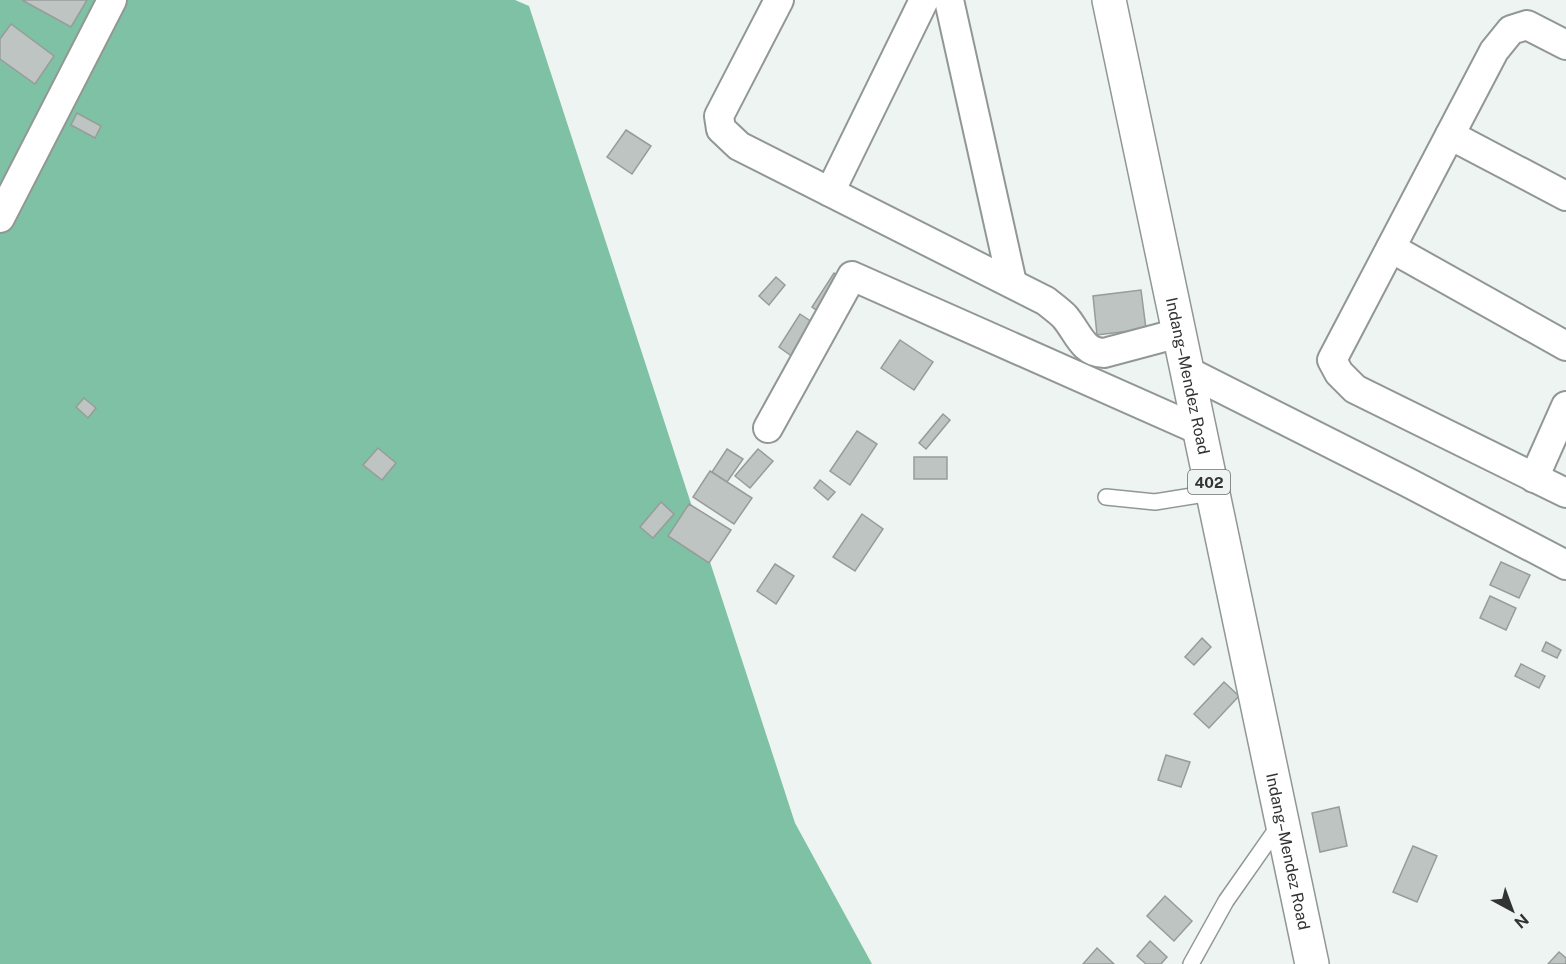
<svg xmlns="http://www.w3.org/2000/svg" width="1566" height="964" viewBox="0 0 1566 964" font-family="'Public Sans',sans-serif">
<rect width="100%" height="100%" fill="#eef4f1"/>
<path fill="#7ec1a4" d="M0,0H515L529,6L795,823L872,964H0Z"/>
<g fill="#bec4c1" stroke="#979c9a" stroke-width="1.5">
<path d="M22,0H87L71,27Z"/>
<path d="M11,24L54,56L35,84L0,59V39Z"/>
<path d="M77,113L101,126L95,138L71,125Z"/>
<path d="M626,130L651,146L632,174L607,157Z"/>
<path d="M834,273L847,282L825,316L812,307Z"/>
<path d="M776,277L785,285L769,305L759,296Z"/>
<path d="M1141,290L1146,329L1097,335L1093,296Z"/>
<path d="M800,314L815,324L793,357L779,347Z"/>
<path d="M900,340L933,362L914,390L881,368Z"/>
<path d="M84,398L96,408L88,418L76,407Z"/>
<path d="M943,414L950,420L926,449L919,443Z"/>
<path d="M857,431L877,444L850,485L830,471Z"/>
<path d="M378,448L396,463L382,480L363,465Z"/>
<path d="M727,449L743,459L727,482L712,472Z"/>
<path d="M758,449L773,461L750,488L735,476Z"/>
<rect x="914" y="457" width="33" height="22"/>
<path d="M710,471L752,498L734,524L693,497Z"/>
<path d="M820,480L835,492L828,500L814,488Z"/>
<path d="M661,502L674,514L653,538L640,527Z"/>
<path d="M689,504L731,530L709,563L668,536Z"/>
<path d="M862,514L883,529L855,571L833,557Z"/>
<path d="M1501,562L1530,575L1519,598L1490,585Z"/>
<path d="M775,564L794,576L776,604L757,591Z"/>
<path d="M1490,596L1516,608L1506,630L1480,618Z"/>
<path d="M1202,638L1211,647L1194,665L1185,657Z"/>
<path d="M1546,642L1561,650L1557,658L1542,651Z"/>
<path d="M1521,664L1545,676L1539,688L1515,676Z"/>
<path d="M1224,682L1239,696L1209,728L1194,714Z"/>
<path d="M1166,755L1190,762L1181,787L1158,780Z"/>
<path d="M1339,807L1347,846L1320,852L1312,813Z"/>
<path d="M1413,846L1437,856L1417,902L1393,892Z"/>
<path d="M1165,896L1192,921L1174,941L1147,916Z"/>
<path d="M1150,941L1167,957L1161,964H1146L1137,956Z"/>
<path d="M1097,948L1114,964H1083Z"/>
<path d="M1559,952L1566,958V964H1548Z"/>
</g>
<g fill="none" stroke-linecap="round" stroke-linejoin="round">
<g stroke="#919794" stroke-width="18">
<g id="service">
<path d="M1106,497L1155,502L1211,493"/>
<path d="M1191,964L1226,901L1280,824"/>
</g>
</g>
<g stroke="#919794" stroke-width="32">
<g id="minor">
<path d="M779,0L719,116L721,129L739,146L1046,301C1052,306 1059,311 1064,316C1077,330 1082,353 1104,353L1179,333"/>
<path d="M949,0L1012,283"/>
<path d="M1566,45L1527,25L1511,30L1494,51L1332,360L1339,373L1355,389L1566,493"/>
<path d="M1450,135L1566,196"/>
<path d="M830,192L924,0"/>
<path d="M0,218L112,0"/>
<path d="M1391,248L1566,346"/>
<path d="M1187,371L1407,482L1566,565"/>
<path d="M768,428L852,276L1199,430"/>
<path d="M1534,478L1566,406"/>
</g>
</g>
<g stroke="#919794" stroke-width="36">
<g id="primary">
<path id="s1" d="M1109,0L1312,964"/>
</g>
</g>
<use href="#service" stroke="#fff" stroke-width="15"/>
<use href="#minor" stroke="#fff" stroke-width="28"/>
<use href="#primary" stroke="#fff" stroke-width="33"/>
</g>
<g text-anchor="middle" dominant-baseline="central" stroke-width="4.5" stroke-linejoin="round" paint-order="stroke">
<rect fill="#eef4f1" stroke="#6a6e6c" stroke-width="1.5" x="1188" y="470" width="42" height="24" rx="4.5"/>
<g font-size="15" font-weight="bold" fill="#323433">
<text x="1209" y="482">402</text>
</g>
<g font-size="16" fill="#323433" stroke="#eef4f1">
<text stroke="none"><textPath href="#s1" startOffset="384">Indang–Mendez Road</textPath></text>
<text stroke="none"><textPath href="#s1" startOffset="870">Indang–Mendez Road</textPath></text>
</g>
</g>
<g transform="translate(1512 910) rotate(139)" stroke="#eef4f1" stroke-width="4.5" paint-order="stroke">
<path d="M0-4.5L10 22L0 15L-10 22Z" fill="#323433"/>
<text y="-9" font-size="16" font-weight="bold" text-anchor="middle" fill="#323433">N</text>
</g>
</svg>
